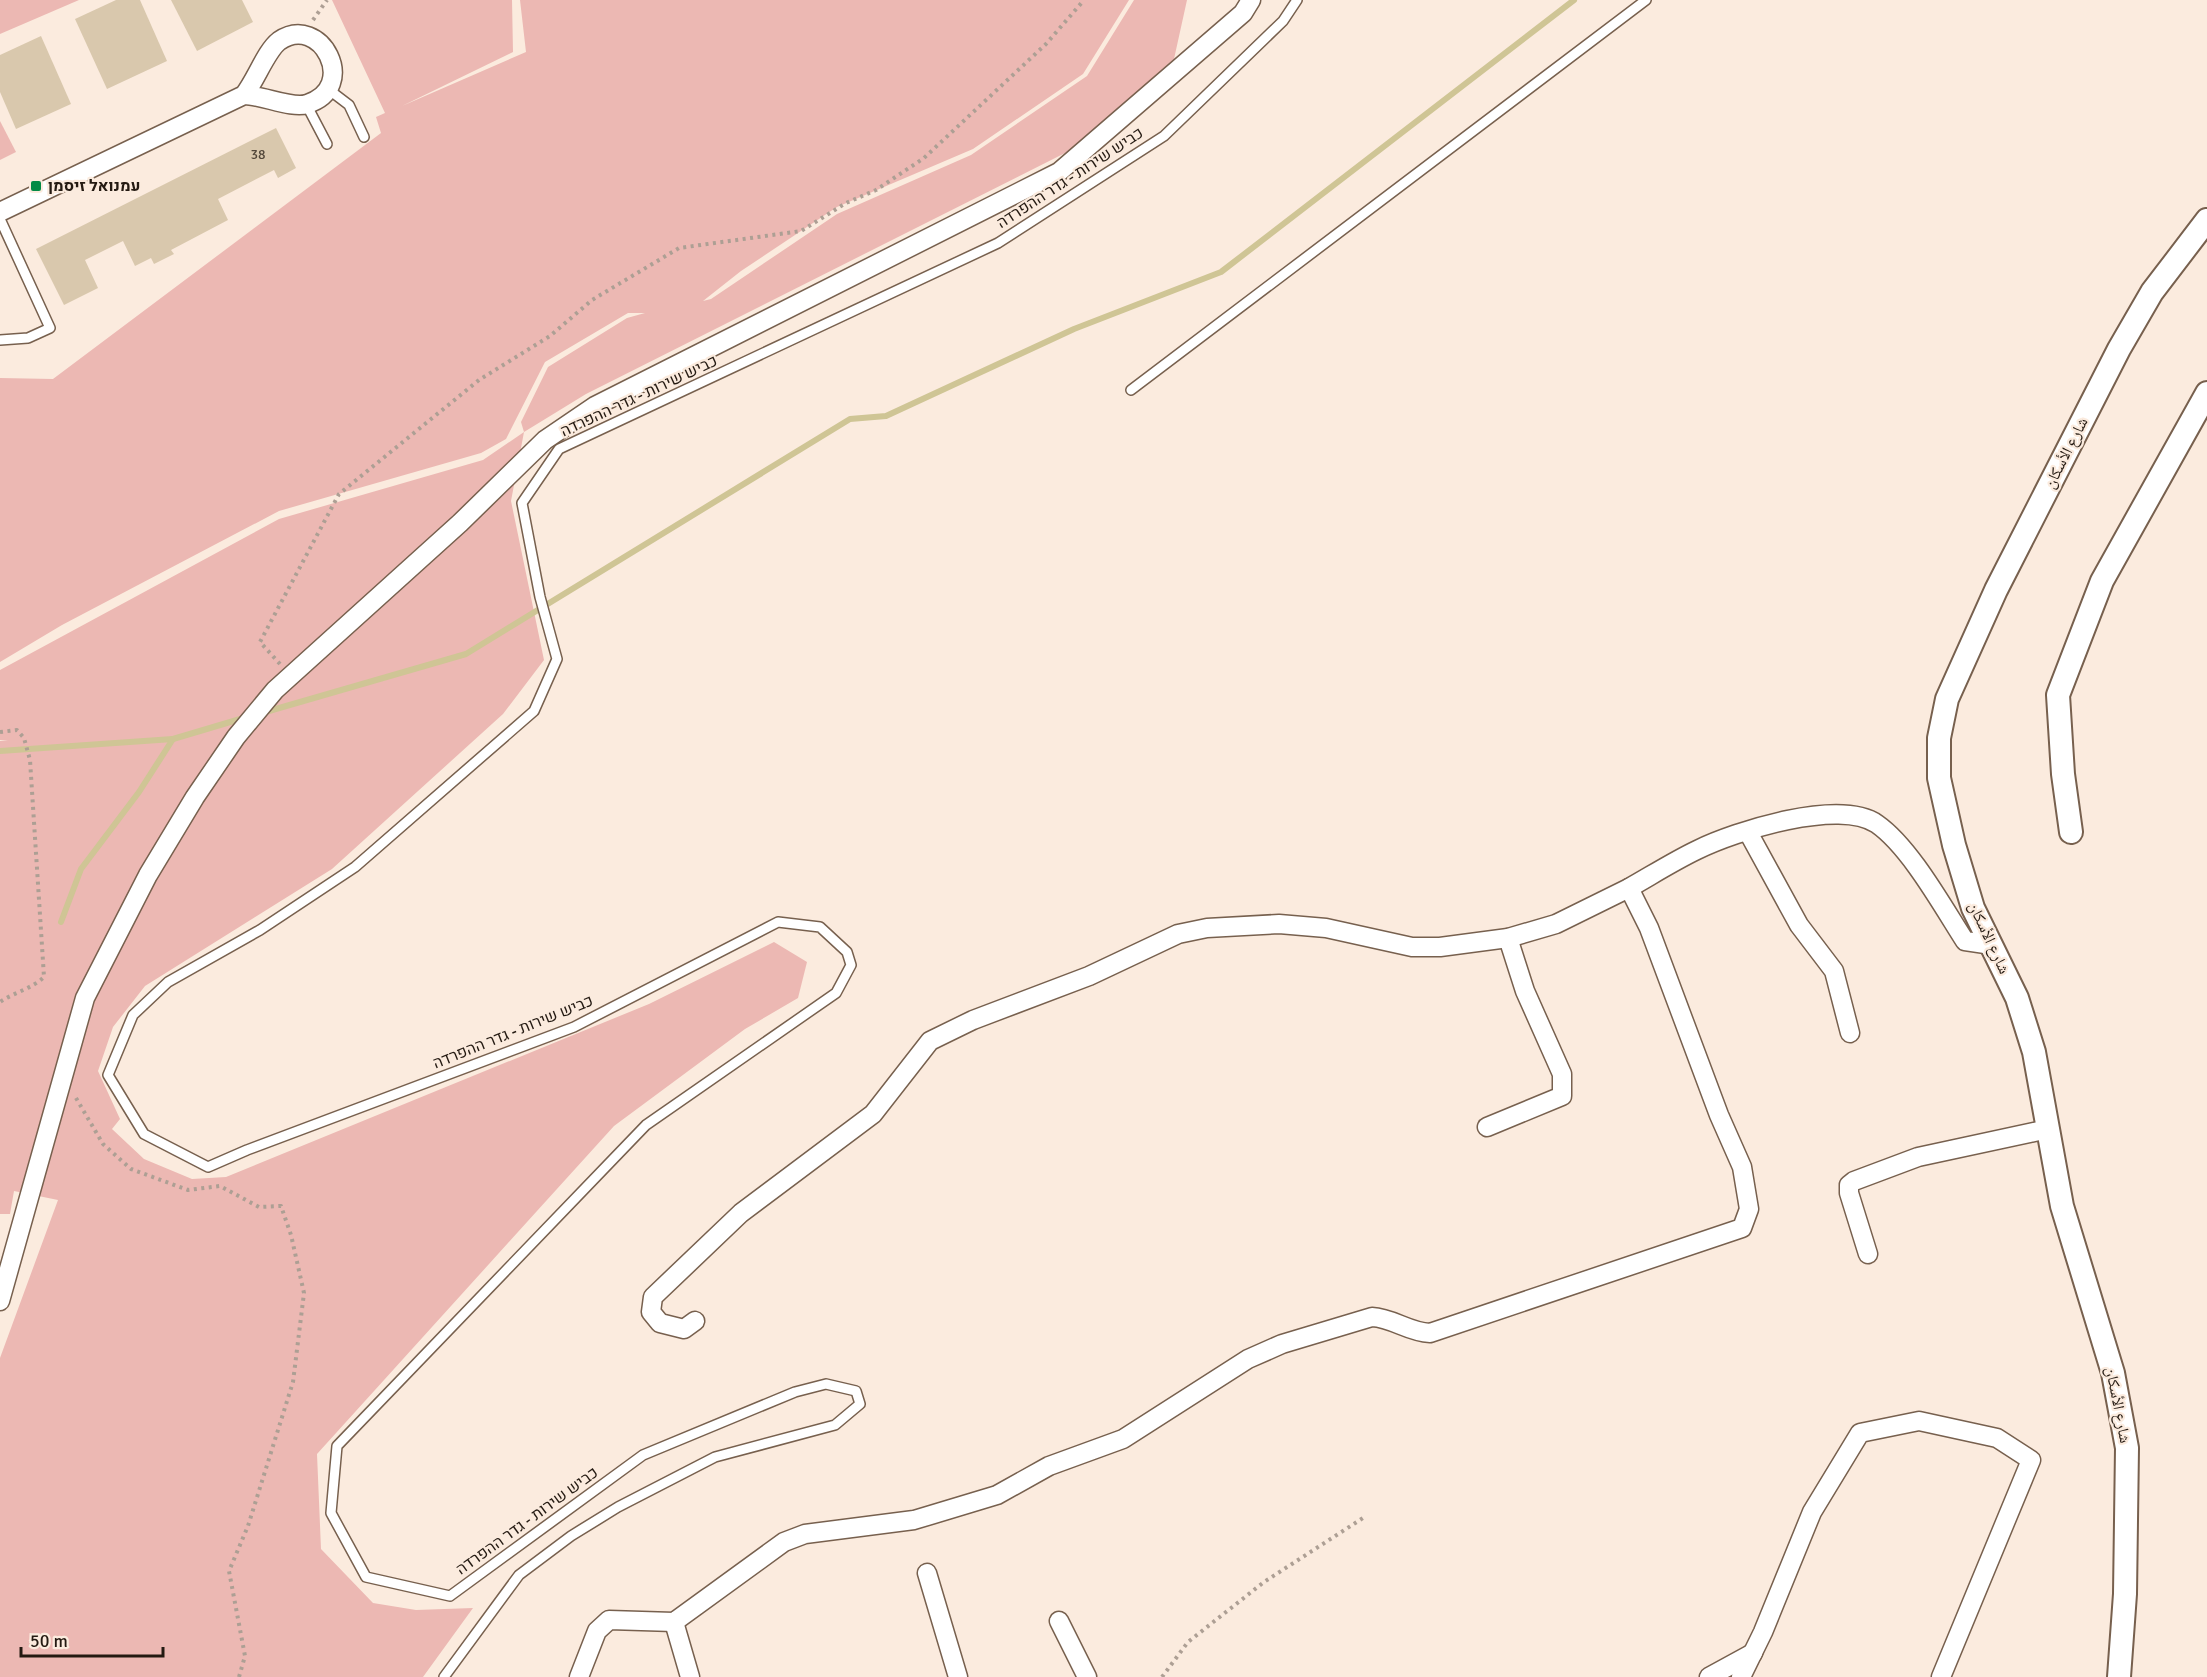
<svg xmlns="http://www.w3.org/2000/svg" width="2207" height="1677" viewBox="0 0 2207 1677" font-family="Signika,'Noto Naskh Arabic',Heebo,sans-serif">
<rect width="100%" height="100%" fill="#fbebde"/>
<g fill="#ecb8b3">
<path d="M0,0H79L0,34Z"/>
<path d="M332,0H512L513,52L402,106L526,52L520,0H1129L1083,74L973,149L837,207L741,271L703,301L711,299L837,214L971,155L1087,76L1134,0H1187L1174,59L1073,149L586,394L524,432L511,501L544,660L503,714L332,869L145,986L113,1027L98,1071L120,1119L112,1129L144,1159L192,1179L226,1177L649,1004L774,942L807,962L798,998L745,1029L614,1126L317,1454L321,1549L373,1603L416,1610L473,1608L423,1677H0V1358L58,1200L14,1191L10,1214H0V741H8L0,740V670L279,519L483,460L524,432L521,422L548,367L627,318L645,313H628L545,362L506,439L481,453L279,511L62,625L0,662V378L53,379L381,133L376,117L385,113Z"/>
<path d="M0,121L16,152L0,160Z"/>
</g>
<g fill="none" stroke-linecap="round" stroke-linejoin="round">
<g stroke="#cfc595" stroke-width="6">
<path d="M262,713L466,654L850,419L886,416L1074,329L1221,272L1574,0"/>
<path d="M0,751L173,739"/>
<path d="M61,922L81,869L139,792L173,739L247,717"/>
</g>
</g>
<g fill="#d9c8ad">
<path d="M116,0H140L167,61L107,89L75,19Z"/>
<path d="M171,0H242L253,22L197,51Z"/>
<path d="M41,36L71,104L16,129L0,92V55Z"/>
<path d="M276,128L296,168L278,178L274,170L218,199L228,220L171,250L174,254L154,264L151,258L135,266L123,241L85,260L98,288L64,305L36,249Z"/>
</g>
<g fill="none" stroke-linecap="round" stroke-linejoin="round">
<g stroke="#77604e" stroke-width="12">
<g id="service">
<path d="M328,89L349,105L364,137"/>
<path d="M306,104L327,144"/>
<path d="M0,219L50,328L28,338L0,340"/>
<path d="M1131,390L1646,0"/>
<path d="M444,1677L519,1575L571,1536L618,1507L715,1457L835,1425L860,1404L856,1391L826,1384L795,1392L643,1455L450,1596L366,1577L331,1513L337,1446L646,1125L836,993L851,965L847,952L820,927L778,922L574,1027L247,1150L208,1167L144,1134L108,1075L133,1015L168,982L260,930L355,867L534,711L557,659L540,597L522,503L559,449L998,243L1164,136L1283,21L1297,0"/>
</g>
</g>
<g stroke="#77604e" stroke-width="21">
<g id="minor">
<path d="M0,212L244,95C256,80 266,51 279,41C321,12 360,88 307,104C292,109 262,95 244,95"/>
<path d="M1748,832L1799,925L1834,971L1850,1033"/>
<path d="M1487,1127L1562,1096V1074L1525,991L1508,938"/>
<path d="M1868,1254L1849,1193V1185L1854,1181L1918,1157L2048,1129"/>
<path d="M0,1301L85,998L148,875L195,797L236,737L275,690L460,523L545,440L595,406L1059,172L1243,13L1251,0"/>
<path d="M695,1321L684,1329L660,1323L651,1312L653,1297L741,1213L873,1114L930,1041L973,1020L1089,976L1178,934L1207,928L1279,924L1326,928L1412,947H1440L1508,938L1556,924L1629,888"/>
<path d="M927,1573L958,1677"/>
<path d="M1059,1621L1087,1677"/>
<path d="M674,1622L690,1677"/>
<path d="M579,1677L597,1631L609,1620L674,1622L784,1542L805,1534L914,1520L997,1495L1049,1466L1123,1439L1248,1359L1282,1344L1372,1317C1393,1318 1408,1332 1430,1333L1742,1228L1749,1209L1742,1167L1719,1115L1649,928L1629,888C1652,875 1674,861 1697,850C1735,831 1840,798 1877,824C1910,847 1943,907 1965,941L1992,945"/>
<path d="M1709,1677L1753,1653"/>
<path d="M1741,1677L1763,1632L1812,1512L1860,1433L1919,1421L1997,1438L2031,1460L1941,1677"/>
</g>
</g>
<g stroke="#77604e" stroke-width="26">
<g id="tertiary">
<path d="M2071,832L2063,774L2058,695L2102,581L2207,393"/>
<path d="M2119,1677L2125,1594L2127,1448L2113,1373L2062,1206L2034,1052L2017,998L1973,908L1954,845L1939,778V738L1947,699L1996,590L2119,349L2152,292L2207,220"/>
</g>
</g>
<g stroke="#ad9f94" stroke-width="4" stroke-dasharray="3 4.5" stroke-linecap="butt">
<path d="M313,20L327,0"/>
<path d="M280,664L260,642L339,494L479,380L550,336L592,300L679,248L801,231L846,203L876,190L924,158L1046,44L1084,0"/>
<path d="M0,732L17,730L24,738L30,760L44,977C33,988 13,993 0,1002"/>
<path d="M76,1098L103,1144L131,1169L188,1190L220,1186L259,1207L281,1206L291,1235L304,1293L293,1382L248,1526L229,1571L245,1656L239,1677"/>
<path d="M1162,1677L1188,1642L1264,1582L1363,1518"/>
</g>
<use href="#service" stroke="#fff" stroke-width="9"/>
<use href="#minor" stroke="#fff" stroke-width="18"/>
<use href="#tertiary" stroke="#fff" stroke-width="22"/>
</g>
<rect fill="#038a46" stroke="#fbebde" stroke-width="2" x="30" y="180" width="12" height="12" rx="3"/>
<g text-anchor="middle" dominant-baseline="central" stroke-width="4.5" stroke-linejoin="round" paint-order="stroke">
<g font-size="14" fill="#514639">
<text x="258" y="154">38</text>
</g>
<g font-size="16" fill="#241a12" stroke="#fbebde">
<text transform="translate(1070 178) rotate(-33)">כביש שירות - גדר ההפרדה</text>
<text transform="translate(639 396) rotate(-25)">כביש שירות - גדר ההפרדה</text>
<text transform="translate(2066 453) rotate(-63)">شارع الأسكان</text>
<text transform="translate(1989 938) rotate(65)">شارع الأسكان</text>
<text transform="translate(513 1032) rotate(-22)">כביש שירות - גדר ההפרדה</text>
<text transform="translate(2118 1405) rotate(79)">شارع الأسكان</text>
<text transform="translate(527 1521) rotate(-36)">כביש שירות - גדר ההפרדה</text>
</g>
<g font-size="16" font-weight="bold" fill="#241a12" stroke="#fbebde" text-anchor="start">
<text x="48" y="186">עמנואל זיסמן</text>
</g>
</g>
<path d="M21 1647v9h142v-9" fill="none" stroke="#241a12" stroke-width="3"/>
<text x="30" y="1647" font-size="18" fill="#241a12" stroke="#fbebde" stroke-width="4.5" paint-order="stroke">50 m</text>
</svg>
